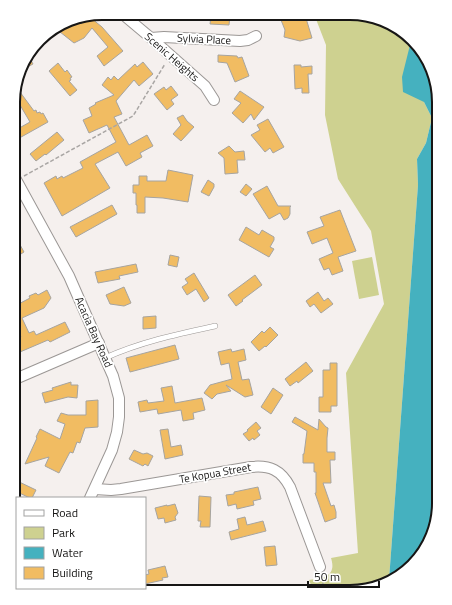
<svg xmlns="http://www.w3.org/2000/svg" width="452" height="605" viewBox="0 0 452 605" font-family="'Titillium Web',sans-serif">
<rect width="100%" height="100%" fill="#f5f0ee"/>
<g fill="#ced190">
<path d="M314,14H354L362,20L368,16L399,28L411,41L409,49L424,102L432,118L426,143L417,159L418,185L389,580L388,583L350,592H314L309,580C317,579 330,578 332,569C333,566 332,561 331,558L358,553L346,373L384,304L371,231L338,179L325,115L326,45Z"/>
<path d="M372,257L379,295L359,299L352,261Z"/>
</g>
<path fill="#45b1bf" d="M411,41L430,63L439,102V509L424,552L388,583L389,580L418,185L417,159L426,143L432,118L424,102L403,92L402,77Z"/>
<g fill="#f1bc62" stroke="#a6a4a0">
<path d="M279,15H305L312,38L300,41L284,37L285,30Z"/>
<path d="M211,16H230L229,25L210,24Z"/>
<path d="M84,18H91L102,27L123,51L104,66L97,56L108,47L92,28L84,38L74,43L55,28L64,24L69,28L76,19L81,24L85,19Z"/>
<path d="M28,55L33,64L20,71L25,58Z"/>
<path d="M218,55L237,56L238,58L242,57L249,76L235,82L227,63L218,62Z"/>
<path d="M143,62L153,74L139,86L134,80L116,101L122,114L114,117L129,145L147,135L153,146L140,153L142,157L126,166L118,152L95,164L110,188L62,216L44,183L56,176L57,179L62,176L63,178L83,168L80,162L116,142L107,125L89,133L83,120L92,116L89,108L96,104L95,103L114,95L102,85L108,77L111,80L114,76L118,80L135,64L137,67Z"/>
<path d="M58,63L65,72L67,70L72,77L70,78L71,80L69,81L77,90L70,96L49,71Z"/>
<path d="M294,65H301V67L312,66V74H308L309,93H302V88L295,89Z"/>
<path d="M171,86L178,95L171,100L174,104L167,110L154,94L164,87L166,90Z"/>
<path d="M15,88L19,93L20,92L34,111L36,110L37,113L40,112L41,114L43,113L48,122L14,141V131L30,122L20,105L14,110V90Z"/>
<path d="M240,91L264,107L254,120L251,114L243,123L232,113L241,103L234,99Z"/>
<path d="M183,115L187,121L194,127L181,141L173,134L181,125L177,118Z"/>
<path d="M268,119L284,147L273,153L270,148L265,152L251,135L260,130L257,125Z"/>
<path d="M57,132L64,140L46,155L45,154L36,161L30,154Z"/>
<path d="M229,146L235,152L244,151L245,160H237L238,173L225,174L224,158L218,153Z"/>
<path d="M168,170L193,175L188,202L163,198L145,197V213H137V205H136V193H133V185H139V176H147V181H166Z"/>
<path d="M208,180L214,184V187L209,196L201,192Z"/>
<path d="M246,184L252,189L246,196L240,192Z"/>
<path d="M267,186L278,206H291L290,207V214L288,218L284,220L280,213L269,219L253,194Z"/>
<path d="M112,205L117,214L76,237L70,227Z"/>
<path d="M340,210L356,251L338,257L343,271L332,275L329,268L324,270L319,259L333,253L327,238L312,244L307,232L324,226L320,217Z"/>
<path d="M246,227L259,235L262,230L274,237V240L270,247L274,249L269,257L239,240Z"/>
<path d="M14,234L24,252L13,259V252Z"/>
<path d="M170,255L179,257L177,267L168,265Z"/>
<path d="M136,264L138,272L119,276L120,279L98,283L95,272Z"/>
<path d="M194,273L209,298L204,302L196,289L187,295L182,287L188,283L185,279Z"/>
<path d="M255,275L262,285L242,300L243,301L236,306L228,295Z"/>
<path d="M124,287L131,303L124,306L110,304L106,295Z"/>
<path d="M47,290L51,298L44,308L22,318L29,333L34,331L36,335L65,322L70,332L50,342L48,340L20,352L14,340L21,337L13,321V307L30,298L29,296L36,293L38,295Z"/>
<path d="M318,292L324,301L328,298L333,304L321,313L314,304L310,307L306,301Z"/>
<path d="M156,316V328L143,329V317Z"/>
<path d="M270,327L278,335L266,347L265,346L259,351L251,342L262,331L264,333Z"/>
<path d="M175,345L179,359L130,372L126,358Z"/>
<path d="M231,349L232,352L244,349L246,360L238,362L242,380L249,379L253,395L245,397L226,385L231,391L217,394L212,399L204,393L210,385L232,379L229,363L221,365L218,352Z"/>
<path d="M306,362L313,371L298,383L297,381L290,386L285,379Z"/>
<path d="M330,363H337V406H331V412H319V397H323V370H330Z"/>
<path d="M71,382V385H78L77,398L68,397L45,403L42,393L53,390L52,388Z"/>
<path d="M172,386L175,403L202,398L205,410L193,413L194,419L183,421L181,410L158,414L157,409L140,412L138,402L147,400L148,403L164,401L161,388Z"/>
<path d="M273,388L283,395L271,414L261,407Z"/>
<path d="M98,400V427L85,428L80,443L77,442L73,453L70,452L59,473L45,466L49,457L25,464L37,438L36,437L40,429L60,439L65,424L57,421L61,413L68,415H86V401Z"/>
<path d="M295,417L318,430L319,419L326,427L328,428L327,438V452H335V460H330L331,483H323L331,506L334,505L336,512V518L325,522L315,493H316V472H314V463H303V454H304L307,431L292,422Z"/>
<path d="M256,422L261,428L257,431L260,435L254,440L253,438L249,441L243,434L248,431L247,430Z"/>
<path d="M168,429L171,447L181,445L183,455L165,459L160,430Z"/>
<path d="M134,450L143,454L147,453L153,456L148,466L145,464L143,466L129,459Z"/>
<path d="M13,479L36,490L32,498H30L13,490Z"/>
<path d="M258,487L261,499L253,501L254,505L237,509L236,504L228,506L226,495L234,494V492Z"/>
<path d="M199,496L211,497L210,527H200L201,521H198Z"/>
<path d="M175,504L178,513L175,517L176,520L165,523L164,518L158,519L155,508L167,505V506Z"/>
<path d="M245,517L247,525L263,521L266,531L231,540L229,532L239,529L237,519Z"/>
<path d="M275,546L277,565L266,566L264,547Z"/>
<path d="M165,566L168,577L162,578L163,580L145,584V575L149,574L148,570Z"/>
</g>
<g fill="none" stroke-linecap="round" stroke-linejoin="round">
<g stroke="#9b9795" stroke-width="6">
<path id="lane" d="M105,358C140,342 178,334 215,326"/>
</g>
<g stroke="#9b9795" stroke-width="12">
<g id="street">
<path d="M126,17L151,38L205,86L214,100"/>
<path d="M151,38L164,37L240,41L248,40L256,36"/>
<path d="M14,176L69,276L105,358L113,376L119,398V417L117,432L112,450L90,498"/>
<path d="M13,380L99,343"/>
<path d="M95,489L111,490L121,489L251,467C270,465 281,470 290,487L320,567"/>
</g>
</g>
<g stroke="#a9a6a4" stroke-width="1.5" stroke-dasharray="4 2" stroke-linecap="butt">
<path d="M24,176L133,116L165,64"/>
<path d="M322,577L324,592"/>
</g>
<use href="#lane" stroke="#fff" stroke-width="5"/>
<use href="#street" stroke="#fff" stroke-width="10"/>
</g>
<g text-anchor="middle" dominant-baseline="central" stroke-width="3.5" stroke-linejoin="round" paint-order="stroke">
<g font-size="11" fill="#171615" stroke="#fff">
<text transform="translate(204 39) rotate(3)">Sylvia Place</text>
<text transform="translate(172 57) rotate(41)">Scenic Heights</text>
<text transform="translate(94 332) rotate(66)">Acacia Bay Road</text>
<text transform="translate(215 473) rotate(-10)">Te Kopua Street</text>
</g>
</g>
<path d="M0 0H452V605H0ZM102 20H350A82 82 0 0 1 432 102V503A82 82 0 0 1 350 585H102A82 82 0 0 1 20 503V102A82 82 0 0 1 102 20Z" fill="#fff" fill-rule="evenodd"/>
<path fill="none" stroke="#171615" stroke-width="2" d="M102 20H350A82 82 0 0 1 432 102V503A82 82 0 0 1 350 585H102A82 82 0 0 1 20 503V102A82 82 0 0 1 102 20Z"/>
<rect x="16" y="497" width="130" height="92" fill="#ffffff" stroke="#a2a2a1"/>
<rect x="24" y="510" width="20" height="6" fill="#ffffff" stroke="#a2a2a1"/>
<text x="52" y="517" font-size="12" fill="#171615">Road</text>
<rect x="24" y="527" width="20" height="12" fill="#ced190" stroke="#a2a2a1"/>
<text x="52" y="537" font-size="12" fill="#171615">Park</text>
<rect x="24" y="547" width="20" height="12" fill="#45b1bf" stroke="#a2a2a1"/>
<text x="52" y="557" font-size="12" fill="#171615">Water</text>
<rect x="24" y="567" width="20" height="12" fill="#f1bc62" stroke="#a2a2a1"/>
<text x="52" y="577" font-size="12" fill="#171615">Building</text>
<path d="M308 581v6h71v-6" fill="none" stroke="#171615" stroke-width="2"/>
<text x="314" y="581" font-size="12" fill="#171615" stroke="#ffffff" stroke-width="3" paint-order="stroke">50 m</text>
</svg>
